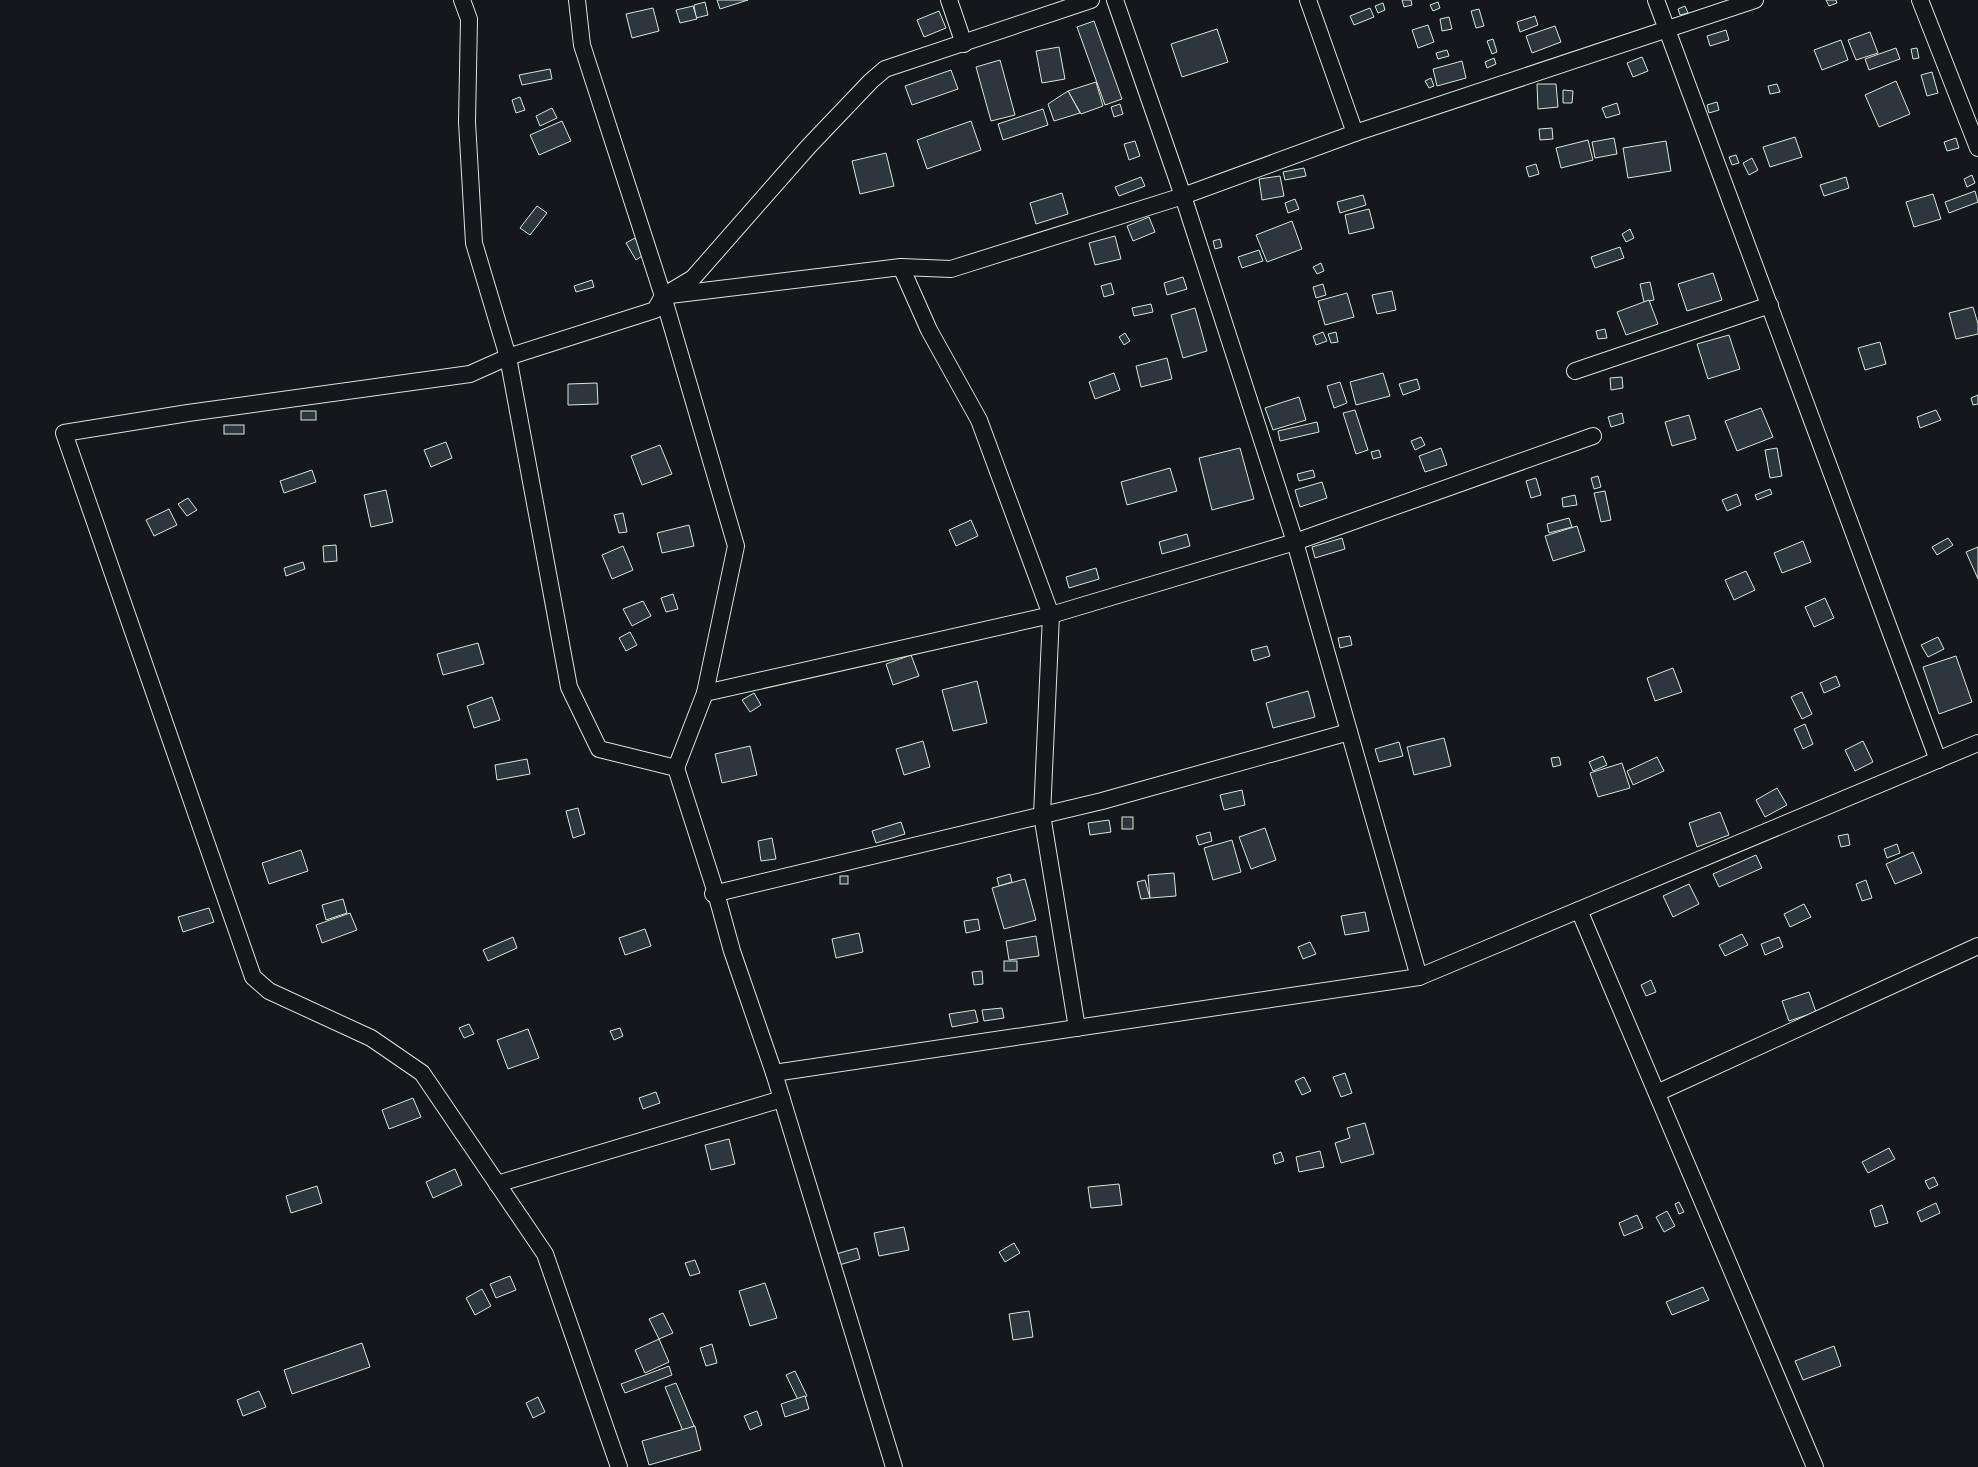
<svg xmlns="http://www.w3.org/2000/svg" width="1978" height="1467" viewBox="0 0 1978 1467" font-family="Karla,sans-serif">
<rect width="100%" height="100%" fill="#14181c"/>
<g fill="#2c363c" stroke="#d8e6dc">
<path d="M717,0H748L720,9Z"/>
<path d="M1402,0H1411L1412,5L1404,7Z"/>
<path d="M1826,0H1836L1837,3L1829,6Z"/>
<path d="M705,2L708,15L696,18L694,5Z"/>
<path d="M1438,2L1440,8L1433,11L1430,5Z"/>
<path d="M1383,3L1385,10L1378,13L1375,6Z"/>
<path d="M693,6L697,19L680,23L676,10Z"/>
<path d="M1685,6L1688,13L1680,15L1678,9Z"/>
<path d="M653,8L659,31L632,38L626,14Z"/>
<path d="M1370,8L1374,17L1354,25L1350,16Z"/>
<path d="M1479,9L1484,26L1476,28L1471,11Z"/>
<path d="M939,11L946,28L924,37L917,20Z"/>
<path d="M1535,16L1538,25L1520,32L1517,22Z"/>
<path d="M1449,17L1452,29L1442,31L1440,19Z"/>
<path d="M1094,21L1122,99L1105,105L1077,27Z"/>
<path d="M1428,25L1434,42L1418,48L1412,30Z"/>
<path d="M1555,26L1561,42L1532,53L1526,36Z"/>
<path d="M1217,29L1228,62L1182,77L1171,44Z"/>
<path d="M1726,30L1729,40L1710,46L1707,36Z"/>
<path d="M1870,32L1878,53L1856,60L1848,40Z"/>
<path d="M1493,39L1497,52L1492,54L1487,41Z"/>
<path d="M1841,40L1848,60L1822,70L1814,50Z"/>
<path d="M1059,47L1065,79L1042,83L1036,51Z"/>
<path d="M1896,48L1900,59L1869,70L1865,59Z"/>
<path d="M1917,48L1919,58L1913,59L1911,49Z"/>
<path d="M1447,50L1449,56L1438,59L1436,53Z"/>
<path d="M1642,57L1648,71L1633,77L1627,63Z"/>
<path d="M1494,58L1496,64L1487,68L1485,62Z"/>
<path d="M1000,60L1015,115L991,121L976,67Z"/>
<path d="M1462,61L1466,78L1437,86L1433,69Z"/>
<path d="M550,69L552,79L522,85L519,75Z"/>
<path d="M951,70L958,89L912,105L905,86Z"/>
<path d="M1932,72L1938,93L1927,96L1921,75Z"/>
<path d="M1431,78L1434,86L1429,88L1425,81Z"/>
<path d="M1896,81L1910,114L1879,127L1865,95Z"/>
<path d="M1096,82L1103,106L1081,114L1068,91Z"/>
<path d="M1537,84H1556L1558,107L1538,109Z"/>
<path d="M1777,84L1780,92L1770,94L1768,86Z"/>
<path d="M1563,90L1573,91L1572,103H1563Z"/>
<path d="M1068,91L1080,113L1054,121L1048,104Z"/>
<path d="M520,97L525,110L516,113L512,100Z"/>
<path d="M1717,102L1719,110L1709,113L1707,105Z"/>
<path d="M1617,103L1620,114L1606,118L1602,108Z"/>
<path d="M1120,104L1123,114L1114,117L1111,107Z"/>
<path d="M552,108L557,118L540,126L536,116Z"/>
<path d="M1043,109L1048,125L1003,140L998,124Z"/>
<path d="M562,121L571,141L539,155L530,135Z"/>
<path d="M971,121L981,150L927,169L917,140Z"/>
<path d="M1552,128L1553,139L1540,140L1539,129Z"/>
<path d="M1795,137L1802,157L1770,167L1763,147Z"/>
<path d="M1614,138L1617,154L1595,158L1592,142Z"/>
<path d="M1956,138L1959,148L1947,151L1944,142Z"/>
<path d="M1588,140L1593,160L1561,168L1556,148Z"/>
<path d="M1135,141L1140,156L1129,160L1124,144Z"/>
<path d="M1666,141L1671,171L1628,178L1623,148Z"/>
<path d="M886,153L894,186L860,194L852,161Z"/>
<path d="M1736,155L1739,163L1732,165L1729,157Z"/>
<path d="M1752,158L1758,170L1749,175L1743,163Z"/>
<path d="M1536,164L1539,174L1529,177L1526,167Z"/>
<path d="M1304,168L1306,176L1285,180L1283,172Z"/>
<path d="M1972,175L1975,183L1967,187L1964,179Z"/>
<path d="M1280,176L1284,196L1262,200L1259,179Z"/>
<path d="M1141,177L1145,186L1119,196L1115,187Z"/>
<path d="M1846,177L1849,188L1824,196L1820,185Z"/>
<path d="M1975,191L1978,202L1949,213L1945,202Z"/>
<path d="M1062,193L1068,214L1036,224L1030,203Z"/>
<path d="M1933,194L1941,219L1914,227L1906,202Z"/>
<path d="M1363,195L1366,205L1340,213L1337,202Z"/>
<path d="M1295,199L1299,209L1288,213L1285,203Z"/>
<path d="M537,206L547,213L530,235L520,228Z"/>
<path d="M1369,209L1374,228L1349,234L1345,215Z"/>
<path d="M1149,217L1155,232L1133,241L1127,226Z"/>
<path d="M1292,221L1302,249L1267,262L1256,235Z"/>
<path d="M1630,229L1634,238L1626,242L1622,234Z"/>
<path d="M1115,236L1121,259L1095,265L1089,243Z"/>
<path d="M635,238L645,254L636,260L626,243Z"/>
<path d="M1220,239L1222,247L1215,249L1213,241Z"/>
<path d="M1620,247L1624,258L1595,268L1591,257Z"/>
<path d="M1259,250L1263,261L1242,268L1238,257Z"/>
<path d="M1321,263L1324,271L1317,274L1313,267Z"/>
<path d="M1713,273L1722,300L1687,311L1678,284Z"/>
<path d="M1183,277L1187,289L1167,295L1164,283Z"/>
<path d="M592,280L594,287L576,292L574,286Z"/>
<path d="M1650,282L1654,300L1644,302L1640,284Z"/>
<path d="M1111,283L1114,294L1104,297L1101,286Z"/>
<path d="M1323,284L1326,295L1316,298L1313,287Z"/>
<path d="M1392,291L1396,310L1377,314L1372,295Z"/>
<path d="M1347,293L1354,317L1325,325L1318,301Z"/>
<path d="M1649,300L1658,324L1626,335L1617,312Z"/>
<path d="M1151,304L1153,312L1134,316L1132,308Z"/>
<path d="M1973,307L1978,324V334L1956,339L1949,313Z"/>
<path d="M1195,308L1207,351L1183,358L1171,315Z"/>
<path d="M1605,329L1607,338L1598,339L1596,331Z"/>
<path d="M1323,332L1327,341L1316,345L1313,336Z"/>
<path d="M1336,332L1338,342L1331,343L1328,334Z"/>
<path d="M1125,333L1130,341L1124,345L1119,337Z"/>
<path d="M1729,335L1740,369L1708,379L1697,344Z"/>
<path d="M1880,342L1886,364L1865,370L1858,348Z"/>
<path d="M1167,358L1172,379L1141,387L1136,366Z"/>
<path d="M1114,373L1120,390L1095,399L1089,382Z"/>
<path d="M1383,373L1390,396L1356,405L1350,382Z"/>
<path d="M1622,377L1623,388L1611,390L1610,378Z"/>
<path d="M1417,379L1420,389L1403,395L1399,384Z"/>
<path d="M1340,382L1347,403L1334,408L1327,386Z"/>
<path d="M597,383L598,404L568,405V384Z"/>
<path d="M1978,395V404L1973,405L1971,398Z"/>
<path d="M1299,397L1306,420L1273,430L1265,408Z"/>
<path d="M1761,408L1773,437L1737,451L1725,421Z"/>
<path d="M1355,410L1368,450L1356,454L1343,413Z"/>
<path d="M1936,410L1941,420L1920,428L1917,417Z"/>
<rect x="301" y="411" width="15" height="9"/>
<path d="M1622,413L1624,423L1611,427L1608,417Z"/>
<path d="M1689,415L1696,439L1672,446L1665,422Z"/>
<path d="M1317,422L1319,432L1280,441L1278,431Z"/>
<rect x="224" y="425" width="20" height="9"/>
<path d="M1421,437L1425,445L1415,450L1411,441Z"/>
<path d="M446,442L452,458L431,467L424,450Z"/>
<path d="M660,445L672,474L642,485L631,456Z"/>
<path d="M1240,448L1254,499L1212,510L1199,458Z"/>
<path d="M1441,448L1447,465L1425,472L1419,456Z"/>
<path d="M1777,448L1782,476L1770,478L1765,450Z"/>
<path d="M1379,450L1381,457L1373,459L1371,452Z"/>
<path d="M1170,468L1177,491L1127,505L1121,482Z"/>
<path d="M312,470L316,482L284,493L280,481Z"/>
<path d="M1313,470L1315,477L1299,481L1297,474Z"/>
<path d="M1598,476L1601,487L1594,489L1591,478Z"/>
<path d="M1536,478L1541,495L1531,498L1526,481Z"/>
<path d="M1322,482L1327,498L1300,507L1295,490Z"/>
<path d="M1770,489L1772,494L1757,500L1755,495Z"/>
<path d="M386,490L393,522L371,527L364,495Z"/>
<path d="M1605,491L1611,520L1601,522L1594,493Z"/>
<path d="M1737,494L1741,505L1727,511L1722,500Z"/>
<path d="M1575,495L1577,505L1563,507L1562,498Z"/>
<path d="M188,498L197,510L187,516L178,504Z"/>
<path d="M169,509L177,525L154,536L146,520Z"/>
<path d="M623,513L627,532L619,533L614,515Z"/>
<path d="M1569,518L1572,527L1549,533L1547,524Z"/>
<path d="M971,520L978,536L956,546L949,530Z"/>
<path d="M689,525L694,546L662,553L657,533Z"/>
<path d="M1577,526L1585,551L1553,561L1545,536Z"/>
<path d="M1187,534L1190,546L1162,554L1159,542Z"/>
<path d="M1342,538L1345,549L1315,558L1312,547Z"/>
<path d="M1948,538L1953,545L1937,555L1932,547Z"/>
<path d="M1803,541L1811,562L1782,573L1774,553Z"/>
<path d="M336,545L337,561L324,562L323,546Z"/>
<path d="M623,546L633,570L612,579L602,555Z"/>
<path d="M1978,547V579L1966,552Z"/>
<path d="M303,562L305,569L286,576L284,568Z"/>
<path d="M1096,568L1099,579L1069,588L1066,577Z"/>
<path d="M1746,571L1755,590L1734,600L1725,580Z"/>
<path d="M673,594L678,609L666,612L661,598Z"/>
<path d="M1825,598L1834,618L1814,627L1805,607Z"/>
<path d="M643,601L651,616L632,626L623,609Z"/>
<path d="M630,632L637,645L626,651L619,638Z"/>
<path d="M1350,636L1352,645L1340,648L1338,638Z"/>
<path d="M1938,637L1944,649L1928,657L1921,645Z"/>
<path d="M478,643L484,664L443,675L437,654Z"/>
<path d="M1267,646L1270,656L1254,661L1251,650Z"/>
<path d="M911,655L919,676L893,685L886,664Z"/>
<path d="M1956,656L1972,702L1939,714L1923,667Z"/>
<path d="M1673,668L1682,692L1655,701L1647,678Z"/>
<path d="M1836,676L1840,686L1824,693L1820,683Z"/>
<path d="M977,681L987,723L953,731L942,690Z"/>
<path d="M1308,691L1315,717L1273,728L1266,703Z"/>
<path d="M1802,692L1812,714L1802,719L1791,697Z"/>
<path d="M754,693L761,705L750,712L742,700Z"/>
<path d="M492,697L500,720L474,728L467,706Z"/>
<path d="M1805,724L1813,744L1803,749L1794,729Z"/>
<path d="M1444,738L1451,766L1414,775L1407,747Z"/>
<path d="M923,741L930,767L904,775L896,749Z"/>
<path d="M1863,741L1873,762L1855,771L1845,750Z"/>
<path d="M1399,742L1403,756L1379,762L1375,749Z"/>
<path d="M750,746L757,775L722,783L715,754Z"/>
<path d="M1603,756L1607,765L1593,771L1589,762Z"/>
<path d="M1559,757L1561,765L1553,767L1551,758Z"/>
<path d="M1657,757L1664,771L1633,785L1627,771Z"/>
<path d="M527,759L530,774L497,780L495,765Z"/>
<path d="M1622,763L1630,788L1598,797L1590,773Z"/>
<path d="M1777,788L1787,805L1765,817L1756,800Z"/>
<path d="M1242,790L1245,805L1224,810L1220,795Z"/>
<path d="M578,808L585,834L573,838L566,811Z"/>
<path d="M1720,812L1729,835L1697,847L1689,823Z"/>
<rect x="1122" y="817" width="11" height="12"/>
<path d="M1109,820L1111,832L1090,835L1088,823Z"/>
<path d="M901,822L905,834L876,843L872,831Z"/>
<path d="M1265,828L1276,860L1251,869L1239,837Z"/>
<path d="M1210,832L1212,841L1199,845L1196,836Z"/>
<path d="M1848,834L1850,845L1841,847L1838,836Z"/>
<path d="M772,838L776,859L761,861L758,841Z"/>
<path d="M1232,840L1241,872L1213,880L1204,848Z"/>
<path d="M1897,844L1900,853L1887,858L1884,849Z"/>
<path d="M301,850L308,871L269,884L262,863Z"/>
<path d="M1913,852L1922,873L1895,884L1886,864Z"/>
<path d="M1756,855L1762,868L1719,887L1713,874Z"/>
<path d="M1174,873L1176,896L1150,898L1148,875Z"/>
<path d="M1010,874L1012,882L999,886L997,878Z"/>
<rect x="840" y="876" width="8" height="8"/>
<path d="M1025,879L1036,920L1004,929L992,888Z"/>
<path d="M1145,880L1150,898L1141,899L1137,882Z"/>
<path d="M1866,880L1872,898L1862,901L1856,884Z"/>
<path d="M1689,884L1699,904L1673,917L1663,896Z"/>
<path d="M343,899L347,913L326,920L322,905Z"/>
<path d="M1804,904L1811,917L1790,927L1784,914Z"/>
<path d="M209,908L214,922L183,932L178,917Z"/>
<path d="M1365,912L1369,931L1345,935L1341,916Z"/>
<path d="M350,913L357,930L322,943L316,925Z"/>
<path d="M978,919L980,930L966,933L964,921Z"/>
<path d="M645,929L651,946L625,955L619,938Z"/>
<path d="M859,933L863,952L836,958L832,939Z"/>
<path d="M1742,934L1748,945L1725,956L1719,945Z"/>
<path d="M1036,936L1039,956L1009,960L1006,941Z"/>
<path d="M513,937L517,948L488,961L483,950Z"/>
<path d="M1779,937L1783,947L1765,955L1761,944Z"/>
<path d="M1310,942L1316,954L1303,959L1298,947Z"/>
<rect x="1004" y="961" width="13" height="10"/>
<path d="M982,971L983,984L974,985L972,972Z"/>
<path d="M1651,980L1656,992L1646,996L1641,985Z"/>
<path d="M1809,992L1816,1012L1789,1021L1782,1001Z"/>
<path d="M1002,1008L1004,1018L984,1021L982,1010Z"/>
<path d="M975,1010L978,1022L952,1027L949,1014Z"/>
<path d="M469,1024L474,1034L464,1038L459,1028Z"/>
<path d="M620,1028L623,1036L614,1040L610,1031Z"/>
<path d="M528,1029L539,1058L508,1069L497,1040Z"/>
<path d="M1345,1073L1352,1093L1341,1097L1333,1077Z"/>
<path d="M1304,1077L1311,1091L1302,1095L1295,1081Z"/>
<path d="M656,1092L660,1103L643,1109L639,1098Z"/>
<path d="M413,1098L421,1117L389,1129L382,1110Z"/>
<path d="M1365,1123L1374,1154L1341,1163L1335,1143L1350,1138L1347,1128Z"/>
<path d="M729,1139L735,1164L711,1170L705,1145Z"/>
<path d="M1889,1148L1895,1159L1868,1173L1862,1162Z"/>
<path d="M1320,1151L1324,1167L1299,1172L1296,1157Z"/>
<path d="M1281,1152L1284,1161L1275,1164L1273,1155Z"/>
<path d="M455,1169L462,1185L433,1198L426,1182Z"/>
<path d="M1934,1177L1938,1185L1929,1189L1925,1181Z"/>
<path d="M1119,1184L1122,1205L1091,1208L1088,1187Z"/>
<path d="M317,1186L322,1203L291,1213L286,1196Z"/>
<path d="M1679,1202L1684,1212L1679,1214L1675,1204Z"/>
<path d="M1936,1203L1940,1213L1921,1222L1917,1212Z"/>
<path d="M1882,1205L1888,1223L1875,1227L1870,1210Z"/>
<path d="M1667,1211L1675,1226L1664,1232L1656,1217Z"/>
<path d="M1637,1215L1643,1228L1624,1236L1619,1223Z"/>
<path d="M904,1227L909,1250L879,1256L874,1233Z"/>
<path d="M1014,1243L1020,1253L1005,1262L999,1252Z"/>
<path d="M857,1248L860,1259L839,1265L836,1254Z"/>
<path d="M695,1260L700,1273L690,1276L685,1263Z"/>
<path d="M510,1276L516,1290L496,1298L490,1284Z"/>
<path d="M765,1283L777,1318L750,1326L739,1291Z"/>
<path d="M1703,1287L1709,1300L1672,1315L1666,1302Z"/>
<path d="M482,1289L491,1306L475,1315L466,1298Z"/>
<path d="M1029,1311L1033,1337L1013,1340L1009,1314Z"/>
<path d="M663,1313L673,1333L659,1339L649,1319Z"/>
<path d="M659,1339L669,1362L645,1373L635,1350Z"/>
<path d="M362,1343L370,1367L292,1394L284,1370Z"/>
<path d="M712,1344L717,1363L706,1366L700,1348Z"/>
<path d="M1834,1346L1841,1366L1803,1380L1795,1361Z"/>
<path d="M669,1366L672,1375L625,1393L621,1384Z"/>
<path d="M795,1371L807,1396L798,1400L786,1375Z"/>
<path d="M676,1383L694,1426L683,1431L665,1387Z"/>
<path d="M259,1391L266,1407L243,1416L237,1400Z"/>
<path d="M805,1396L809,1409L785,1417L781,1404Z"/>
<path d="M538,1397L545,1412L533,1418L526,1403Z"/>
<path d="M757,1411L762,1425L750,1430L744,1416Z"/>
<path d="M695,1426L701,1450L649,1465L642,1441Z"/>
</g>
<g fill="none" stroke-linecap="round" stroke-linejoin="round">
<g stroke="#d8e6dc" stroke-width="18">
<g id="minor">
<path d="M462,0L469,19L467,122L474,243L508,357L569,687L599,749L676,768L716,893L732,951L774,1073L894,1467"/>
<path d="M577,0L582,45L663,296L736,546L705,693"/>
<path d="M949,0L964,44"/>
<path d="M1115,0L1183,196L1295,542L1419,977"/>
<path d="M1308,0L1355,133"/>
<path d="M1656,0L1938,760"/>
<path d="M1920,0L1978,148"/>
<path d="M901,267L929,330L979,420L1051,615L1042,815L1077,1028"/>
<path d="M670,295L901,267L951,269L1183,196L1355,133L1755,0"/>
<path d="M1575,371L1770,305"/>
<path d="M676,768L705,693L1051,615L1295,542L1593,436"/>
<path d="M713,894L1102,801L1349,732"/>
<path d="M1579,910L1815,1467"/>
<path d="M774,1073L1419,977L1978,743"/>
<path d="M1657,1093L1978,946"/>
<path d="M497,1184L782,1099"/>
<path d="M619,1467L545,1254L422,1073L371,1038L269,991L253,977L64,433L188,413L470,374L508,357L655,310L663,296L693,278L809,146L871,81L885,69L1091,0"/>
</g>
</g>
<use href="#minor" stroke="#14181c" stroke-width="16"/>
</g>
</svg>
